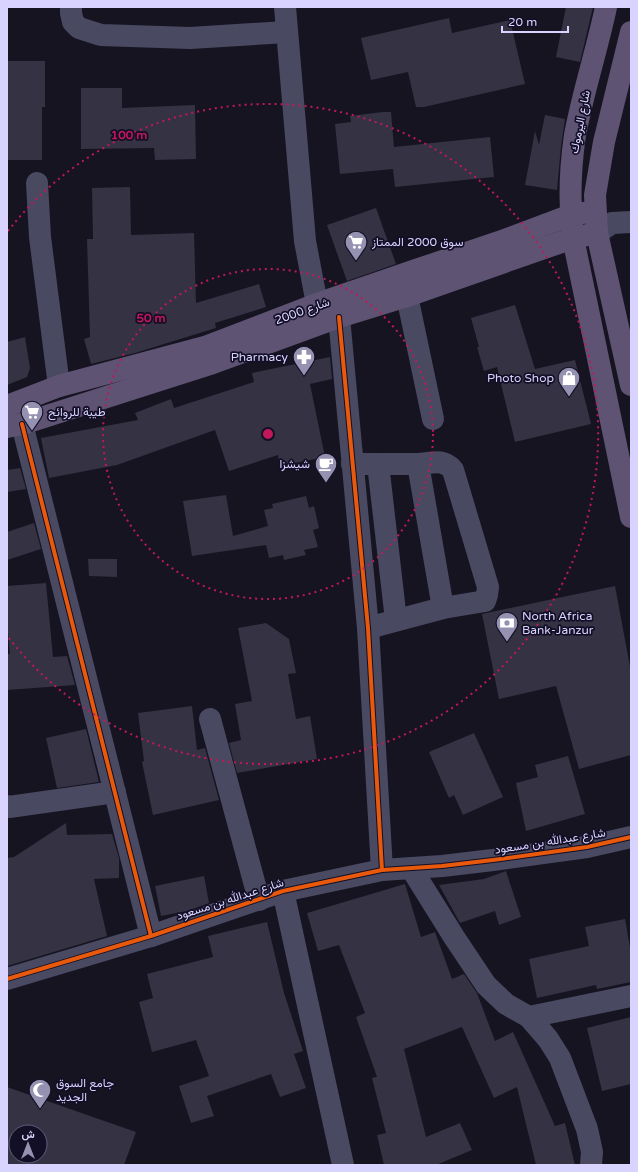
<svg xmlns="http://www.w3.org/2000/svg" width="638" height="1172" viewBox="0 0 638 1172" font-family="'Varela Round',Vazirmatn,sans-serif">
<rect width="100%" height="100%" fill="#161421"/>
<g fill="#343243" fill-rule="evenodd">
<path d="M566,7H593L580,62L556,57Z"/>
<path d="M449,18L452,33L510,20L525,84L424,107H416L408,72L371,80L361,38Z"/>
<path d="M7,61H45V107H42V160H7Z"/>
<path d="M81,88H122V108L195,105L196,159L155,160L154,148L81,149Z"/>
<path d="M383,112H391L394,147L490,137L494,177L395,187L393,169L340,174L335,124L351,122L350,116Z"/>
<path d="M545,115L565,119L561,146L557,190L525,185L535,131L539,145Z"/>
<path d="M130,187L131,235L194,233L196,303L259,284L266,307L215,323L216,328L135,353L91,364L84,339L90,337L87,239H93L92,188Z"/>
<path d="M376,208L396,264L347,281L327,225Z"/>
<path d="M515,305L535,369L575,360L591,424L515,442L497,367L484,371L477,347H479L471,318Z"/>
<path d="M25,337L30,368L27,377L7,385V342Z"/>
<path d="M330,357L332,379L310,384L325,457L280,466L278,455L229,471L215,430L117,465L49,478L41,438L138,420L135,413L171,399L174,408L254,382L252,373Z"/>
<path d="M20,468L26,489L7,492V470Z"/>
<path d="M226,495L233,536L268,526L264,510L273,508L272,504L306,496L309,508L314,506L319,528L313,530L318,547L304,550L306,555L284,560L283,555L269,558L266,545L192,556L183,501Z"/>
<path d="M34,523L41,549L7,560V532Z"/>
<path d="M88,559H117V577L89,576Z"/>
<path d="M46,583L53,657L67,656L75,685L7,690V654H10L7,622V586Z"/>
<path d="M615,586L631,672V755L579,769L556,686L499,699L482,614Z"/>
<path d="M266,623L289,639L296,673L288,674L296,719L310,716L317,759L237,773L229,743L241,740L235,704L252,701L238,628Z"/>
<path d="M192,706L197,750L205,748L219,800L153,815L142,762L144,761L138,713Z"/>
<path d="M86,729L99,782L57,788L46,738Z"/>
<path d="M474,733L503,797L463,815L454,795L449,798L429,752Z"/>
<path d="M568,756L585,814L526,831L516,783L538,777L535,765Z"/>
<path d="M66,823L67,835L112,834L119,858V878L94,879L107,936L7,966V858L14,857Z"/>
<path d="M506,871L521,917L499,925L495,911L460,923L439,885L484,879Z"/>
<path d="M204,876L209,903L187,911L161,916L155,886Z"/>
<path d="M405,884L421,937L435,932L452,979L464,974L477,993L495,1041L513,1032L555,1126L565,1123L575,1165H536L517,1087L494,1098L462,1027L404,1049L426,1137L460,1123L472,1150L436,1165H384L377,1135L386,1133L372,1078L377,1077L356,1017L365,1013L339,945L318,951L307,913Z"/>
<path d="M625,919L631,953V982L597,989L596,985L537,998L529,959L589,946L585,927Z"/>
<path d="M267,922L284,993L303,1051L294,1054L306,1088L280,1097L271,1074L207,1096L214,1116L191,1123L179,1086L209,1076L196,1040L152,1052L139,1002L153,998L147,974L213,957L208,936Z"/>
<path d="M631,1017V1084L602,1091L587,1028Z"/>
<path d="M7,1087L136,1132L124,1165H7ZM16,1132H40V1156H16Z"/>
</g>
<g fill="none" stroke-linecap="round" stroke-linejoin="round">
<g stroke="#4a4962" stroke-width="22">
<path d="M71,7V13L73,22L79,28L101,35L190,38L286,32"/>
<path d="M285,7L305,241L317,304"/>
<path d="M37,183L40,237L59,386"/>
<path d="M597,233L612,223L631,222"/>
<path d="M407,296L433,419"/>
<path d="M339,317L368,628L382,870"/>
<path d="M22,424L151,936"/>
<path d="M352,464H418L443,608L368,628"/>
<path d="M378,464L396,620"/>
<path d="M418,464C432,463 443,458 453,470L488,587L487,595L485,601L443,608"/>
<path d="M210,719L259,900"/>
<path d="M7,806L9,807L115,792"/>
<path d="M411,868L454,937L486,985L506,1004L529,1017L548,1039L560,1058L587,1129L592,1152L591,1165"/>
<path d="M283,891L343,1165"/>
<path d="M7,979L151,936L283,891L382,870L442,866L493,860L587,847L631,837"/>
<path d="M529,1017L631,996"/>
</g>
<g stroke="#5e5373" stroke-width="22">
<path d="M606,7C597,50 583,92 575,135C570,169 569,204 573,238L631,517"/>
<path d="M631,32L604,142L595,195L597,233L631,385"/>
<path d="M7,406L59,386L205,347L317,304L416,270L499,242L571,215L595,211"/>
<path d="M7,427L22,424L213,363L339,317L407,296L573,238L597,233"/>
</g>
<g stroke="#130f26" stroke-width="6">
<g id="cycleway">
<path d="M339,317L368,628L382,870"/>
<path d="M22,424L151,936"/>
<path d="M7,979L151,936L283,891L382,870L442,866L493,860L587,847L631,837"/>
</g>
</g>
<use href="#cycleway" stroke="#e8590c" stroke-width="4"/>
</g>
<g fill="none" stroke="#c2185b" stroke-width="2" stroke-dasharray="2 4">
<circle cx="268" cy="434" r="165"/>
<path d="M8 231A330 330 0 1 1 8 637"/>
</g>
<defs>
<g id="supermarket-pin" transform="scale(1.15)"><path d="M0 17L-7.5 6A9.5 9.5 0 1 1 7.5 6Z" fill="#9591b1" stroke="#130f26"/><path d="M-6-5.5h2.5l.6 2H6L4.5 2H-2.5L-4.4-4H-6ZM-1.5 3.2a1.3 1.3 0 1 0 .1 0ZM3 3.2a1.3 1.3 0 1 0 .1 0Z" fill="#fff"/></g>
<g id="pharmacy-pin" transform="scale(1.15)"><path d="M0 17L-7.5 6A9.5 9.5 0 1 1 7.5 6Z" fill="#9591b1" stroke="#130f26"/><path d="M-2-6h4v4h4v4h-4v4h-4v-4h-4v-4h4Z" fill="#fff"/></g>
<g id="shop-pin" transform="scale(1.15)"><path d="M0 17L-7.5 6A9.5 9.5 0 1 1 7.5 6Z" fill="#9591b1" stroke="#130f26"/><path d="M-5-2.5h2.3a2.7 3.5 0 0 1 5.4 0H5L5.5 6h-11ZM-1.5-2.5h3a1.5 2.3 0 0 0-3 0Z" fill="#fff"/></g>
<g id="cafe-pin" transform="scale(1.15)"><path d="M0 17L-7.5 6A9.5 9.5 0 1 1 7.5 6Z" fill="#9591b1" stroke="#130f26"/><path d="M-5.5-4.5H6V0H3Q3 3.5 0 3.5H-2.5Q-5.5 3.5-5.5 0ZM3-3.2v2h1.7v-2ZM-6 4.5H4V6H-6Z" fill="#fff"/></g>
<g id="bank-pin" transform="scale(1.15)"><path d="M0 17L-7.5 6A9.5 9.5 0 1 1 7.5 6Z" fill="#9591b1" stroke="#130f26"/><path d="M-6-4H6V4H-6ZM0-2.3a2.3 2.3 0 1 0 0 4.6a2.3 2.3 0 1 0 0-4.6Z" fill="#fff"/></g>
<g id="mosque-pin" transform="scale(1.15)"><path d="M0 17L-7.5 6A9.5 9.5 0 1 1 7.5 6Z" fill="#9591b1" stroke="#130f26"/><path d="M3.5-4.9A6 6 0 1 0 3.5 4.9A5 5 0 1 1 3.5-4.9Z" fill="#fff"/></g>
</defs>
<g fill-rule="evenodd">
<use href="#supermarket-pin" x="356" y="242"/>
<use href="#pharmacy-pin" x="304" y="357"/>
<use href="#shop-pin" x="569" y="378"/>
<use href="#supermarket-pin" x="32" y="412"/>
<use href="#cafe-pin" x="326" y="464"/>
<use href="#bank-pin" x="507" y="623"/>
<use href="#mosque-pin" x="40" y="1090"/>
</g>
<g text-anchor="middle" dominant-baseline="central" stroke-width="3.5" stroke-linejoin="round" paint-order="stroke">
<g font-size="12" fill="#d9d4ff" stroke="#130f26">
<text transform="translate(580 122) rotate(-79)">شارع اليرموك</text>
<text transform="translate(302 311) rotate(-20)">شارع 2000</text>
<text transform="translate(550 841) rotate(-9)">شارع عبدالله بن مسعود</text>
<text transform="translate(230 899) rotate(-18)">شارع عبدالله بن مسعود</text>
</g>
<g font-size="12" fill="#d9d4ff" stroke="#130f26" text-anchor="start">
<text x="372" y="242">سوق 2000 الممتاز</text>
<text x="288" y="357" text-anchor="end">Pharmacy</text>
<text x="554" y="378" text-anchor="end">Photo Shop</text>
<text x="48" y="412">طيبة للروائح</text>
<text x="310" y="464" text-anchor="end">شيشزا</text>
<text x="522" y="616">North Africa<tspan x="522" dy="14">Bank-Janzur</tspan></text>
<text x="56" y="1083">جامع السوق<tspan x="56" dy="14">الجديد</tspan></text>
</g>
</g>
<circle cx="268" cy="434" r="6" fill="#c2185b" stroke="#130f26" stroke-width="2"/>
<g font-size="12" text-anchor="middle" font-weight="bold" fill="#c2185b" stroke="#130f26" stroke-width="3.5" stroke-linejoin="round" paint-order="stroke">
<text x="129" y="139">100 m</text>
<text x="151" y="322">50 m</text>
</g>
<rect width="638" height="1172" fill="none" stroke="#d9d4ff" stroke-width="16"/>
<g transform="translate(28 1144)"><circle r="19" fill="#130f26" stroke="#625e7d"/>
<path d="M0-3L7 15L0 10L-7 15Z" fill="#9591b1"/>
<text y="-6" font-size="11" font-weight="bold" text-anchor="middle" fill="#d9d4ff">ش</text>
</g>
<path d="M502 26v6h66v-6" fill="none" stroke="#d9d4ff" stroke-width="2"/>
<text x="508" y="26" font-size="12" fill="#d9d4ff" stroke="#130f26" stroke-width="3" paint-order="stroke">20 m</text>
</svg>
